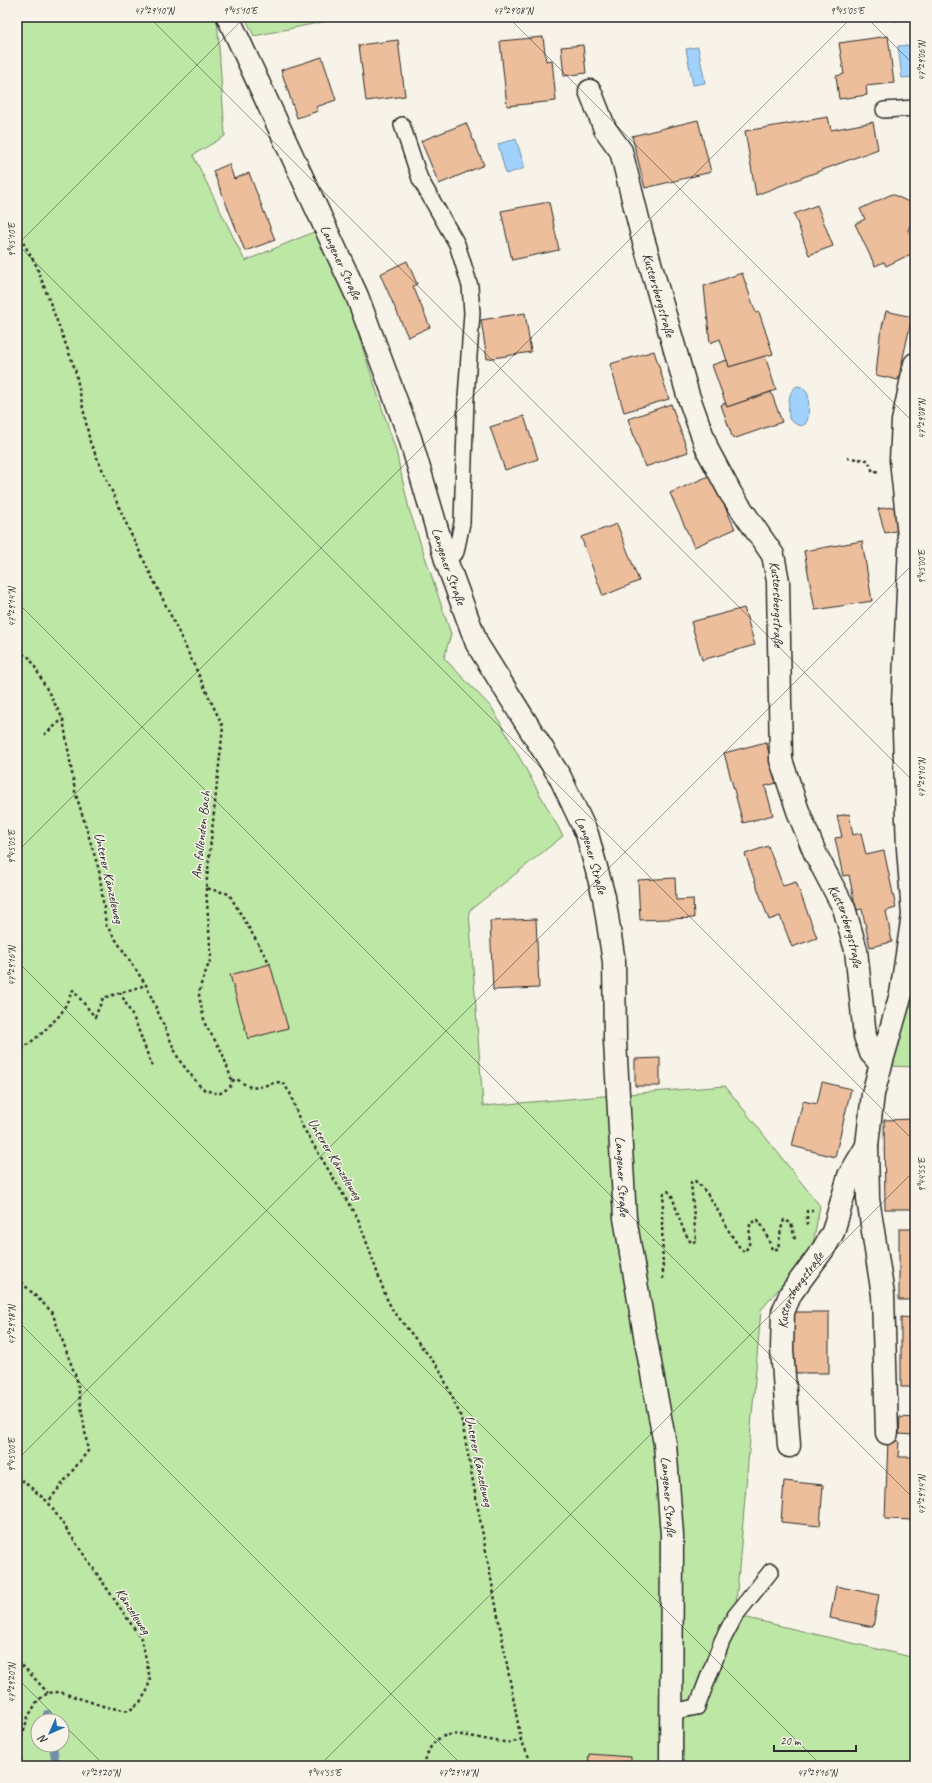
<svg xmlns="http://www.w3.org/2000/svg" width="932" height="1783" viewBox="0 0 932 1783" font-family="Caveat,sans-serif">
<rect width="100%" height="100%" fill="#f7f3e8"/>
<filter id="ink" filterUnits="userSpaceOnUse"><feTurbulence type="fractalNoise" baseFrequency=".025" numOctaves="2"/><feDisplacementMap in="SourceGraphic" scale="8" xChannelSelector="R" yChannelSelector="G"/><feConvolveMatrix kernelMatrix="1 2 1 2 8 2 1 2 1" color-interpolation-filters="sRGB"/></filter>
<g filter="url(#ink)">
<g fill="#bde7a4" stroke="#748968" fill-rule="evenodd">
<path d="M17,17H217L225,136L193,155L245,261L316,231L349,306L396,451L409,509L451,634L444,658L492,708L563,836L469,911L483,1106L725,1086L820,1206L812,1249L761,1310L735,1615L915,1658V1766H17ZM38,1721H62V1745H38Z"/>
<path d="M245,17H347L254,36Z"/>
<path d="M915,990V1067L889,1066Z"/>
</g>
<g fill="#a0d2fd" stroke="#718fa9">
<path d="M914,45L915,77L902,78L898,46Z"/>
<path d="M698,47L705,83L693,85L686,49Z"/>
<path d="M516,139L525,168L506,174L498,144Z"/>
<path d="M797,386L802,387L808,394C809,408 812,439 789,419C789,408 786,393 797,386Z"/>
</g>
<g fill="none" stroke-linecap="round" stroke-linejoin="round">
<g stroke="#718fa9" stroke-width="8">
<path d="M47,1714L48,1721"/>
<path d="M53,1745L56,1766"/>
</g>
</g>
<g fill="#ecbe9c" stroke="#2b2b2b">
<path d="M894,17H912L895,21Z"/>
<path d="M888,36L894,83L866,86L867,95L839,99L836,76L844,74L839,43Z"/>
<path d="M543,37L546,61L552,60L556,101L507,106L500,41Z"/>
<path d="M398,40L405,96L366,101L359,45Z"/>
<path d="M583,45L586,73L564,76L561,47Z"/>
<path d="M322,57L336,100L316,107L318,111L297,118L281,70Z"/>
<path d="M828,117L831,130L873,122L878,149L756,195L745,131Z"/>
<path d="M698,120L711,172L645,188L632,136Z"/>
<path d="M466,123L484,165L439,184L421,141Z"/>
<path d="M229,164L234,179L249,173L275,240L245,251L213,171Z"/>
<path d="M892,194L915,205V216L908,230L915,244V252L886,266L884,262L875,266L855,224L865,219L860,209Z"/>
<path d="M549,202L559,250L512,260L501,211Z"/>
<path d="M817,205L833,246L809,255L794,214Z"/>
<path d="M407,261L417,284L413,286L430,327L408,337L380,274Z"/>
<path d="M742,273L756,313L759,312L773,354L729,367L720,339L710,343L704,286Z"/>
<path d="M886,311L912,317L898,380L876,375L880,335Z"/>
<path d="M525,313L531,352L487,359L481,320Z"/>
<path d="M654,351L669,399L624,412L610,364Z"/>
<path d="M765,356L776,390L727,407L712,365L727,360L729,367Z"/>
<path d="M771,392L782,422L733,439L721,405L725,403L727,407Z"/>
<path d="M671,404L688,452L645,467L628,419Z"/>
<path d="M524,416L538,459L505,470L490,427Z"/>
<path d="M711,475L735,529L694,547L670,493Z"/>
<path d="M899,506L901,530L885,533L878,509Z"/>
<path d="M617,524L639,581L603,596L581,537Z"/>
<path d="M862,541L872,601L815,610L804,551Z"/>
<path d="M744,608L755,645L702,660L691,622Z"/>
<path d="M766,742L777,783L765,786L773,815L743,823L724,753Z"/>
<path d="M849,814L853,835L861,833L866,855L884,851L896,908L886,911L892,942L870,947L862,909L856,910L849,875L843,876L835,838L842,837L837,816Z"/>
<path d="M768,846L783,886L796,882L817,938L792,947L780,916L769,920L745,854Z"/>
<path d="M675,878L676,900L693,899L694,918L640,920L638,880Z"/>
<path d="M536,919L539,988L493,990L490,921Z"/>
<path d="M270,964L288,1028L248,1039L230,975Z"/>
<path d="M660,1058V1086H635V1059Z"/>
<path d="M822,1082L851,1089L835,1157L792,1146L803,1101L817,1104Z"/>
<path d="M915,1119V1209H885L884,1120Z"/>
<rect x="899" y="1229" width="16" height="71"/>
<rect x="787" y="1312" width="42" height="61"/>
<path d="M901,1317L915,1318V1387H901Z"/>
<path d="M900,1417L915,1418V1435L899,1434Z"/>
<path d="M888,1440L899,1441L898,1457H915V1520L885,1519Z"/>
<path d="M784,1481L823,1485L820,1526L781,1522Z"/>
<path d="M836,1586L879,1595L873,1627L830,1618Z"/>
<path d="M589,1754L631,1757V1766H588Z"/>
</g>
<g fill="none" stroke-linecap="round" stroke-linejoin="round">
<g stroke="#2b2b2b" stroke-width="18">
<g id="service">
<path d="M884,110L915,108"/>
<path d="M402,125L420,179L457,244L470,286L472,313L466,398L462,523L456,552L446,560"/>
<path d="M671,1712L697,1707L722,1641L735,1616L771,1571"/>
</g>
</g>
<g stroke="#2b2b2b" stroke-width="25">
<g id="minor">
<path id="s1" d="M590,91L605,129L621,151L642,235L688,395L708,451L731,494L773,555L778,581L781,760L798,811L815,853L844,908L856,950L865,1036L871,1053L881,1064L901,994L913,915L908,848L903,703L910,546L901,460L903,421L915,364"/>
<path d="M881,1064L873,1094L867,1145L868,1199L883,1295L887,1433"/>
<path id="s2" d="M789,1446L782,1349L783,1312L791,1293L824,1248L833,1232L849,1176L867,1146"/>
</g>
</g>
<g stroke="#2b2b2b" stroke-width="25">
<g id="secondary">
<path id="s3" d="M228,17L357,296L410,438L446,560L477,644L560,777L587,834L604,897L614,962L615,1041L625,1218L646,1341L665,1444L672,1535L671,1766"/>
</g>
</g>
<g stroke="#2b2b2b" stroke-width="2.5" stroke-dasharray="3 3" stroke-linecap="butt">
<path d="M17,232L36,265L75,369L90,442L131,534L172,618L223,727L206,888L229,894L270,964"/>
<path d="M847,458L868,460L873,472L878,471"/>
<path d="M17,651L30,658L63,719L75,791L99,870L106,925L146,985L179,1060L199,1085L205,1090L219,1094L230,1087L232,1081"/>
<path d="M44,735L63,719"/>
<path d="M206,888L211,958L201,984L199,996L205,1024L222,1052L232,1081"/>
<path d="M120,992L136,1023L153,1069"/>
<path d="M17,1053L41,1034L61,1014L73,990L95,1017L103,998L146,985"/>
<path d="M232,1081L237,1079C256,1094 259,1085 280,1082L283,1083L290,1093L301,1124L359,1221L386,1297L392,1309L440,1370L461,1417L521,1740L533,1766"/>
<path d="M807,1225V1211H813"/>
<path d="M17,1278L52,1312L77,1380L88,1451L48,1502"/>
<path d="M663,1279L662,1215L664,1193L668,1191L672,1196L683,1229L691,1243L696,1241L691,1182L695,1181C718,1200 724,1231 744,1252L749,1246L750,1223L758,1220L764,1229L772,1249H778L781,1229L784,1220L791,1223L795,1239L797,1241"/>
<path d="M17,1476L48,1502L142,1640L150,1679L147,1691L140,1702L129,1711L106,1707L60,1692L48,1693L38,1700L28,1717L21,1739V1766"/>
<path d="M17,1662L24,1667L48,1693"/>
<path d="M424,1766C434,1715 472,1741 506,1742C511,1743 516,1741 521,1740"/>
</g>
<use href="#service" stroke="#f7f3e8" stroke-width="15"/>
<use href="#minor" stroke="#f7f3e8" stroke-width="22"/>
<use href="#secondary" stroke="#f7f3e8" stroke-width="22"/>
</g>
</g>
<path fill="none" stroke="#2b2b2b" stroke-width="1" stroke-opacity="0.45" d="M149,17L915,783M508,17L915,424M866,17L915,66M17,244L915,1142M17,245L245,17M17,602L915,1500M17,852L852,17M17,961L822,1766M17,1320L463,1766M17,1460L915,562M17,1678L60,1721M62,1723L105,1766M319,1766L915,1170"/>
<g text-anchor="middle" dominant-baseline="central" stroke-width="3" stroke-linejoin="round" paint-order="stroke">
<g font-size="14" fill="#2b2b2b" stroke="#f7f3e8">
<text stroke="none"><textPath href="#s3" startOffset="270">Langener Straße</textPath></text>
<text stroke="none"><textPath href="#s1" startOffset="217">Kustersbergstraße</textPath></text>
<text stroke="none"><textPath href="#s3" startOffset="593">Langener Straße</textPath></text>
<text stroke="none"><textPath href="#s1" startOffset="553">Kustersbergstraße</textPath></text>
<text transform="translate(201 835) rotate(-84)">Am fallenden Bach</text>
<text stroke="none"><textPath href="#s3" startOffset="917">Langener Straße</textPath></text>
<text transform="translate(109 878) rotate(77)">Unterer Känzeleweg</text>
<text stroke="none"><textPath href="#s1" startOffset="888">Kustersbergstraße</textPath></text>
<text transform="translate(335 1159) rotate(59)">Unterer Känzeleweg</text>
<text stroke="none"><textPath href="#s3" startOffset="1241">Langener Straße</textPath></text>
<text stroke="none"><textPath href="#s2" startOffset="161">Kustersbergstraße</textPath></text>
<text transform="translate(479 1461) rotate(78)">Unterer Känzeleweg</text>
<text stroke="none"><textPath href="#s3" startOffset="1565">Langener Straße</textPath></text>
<text transform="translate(133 1611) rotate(57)">Känzeleweg</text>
</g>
</g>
<rect width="932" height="1783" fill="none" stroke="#f7f3e8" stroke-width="44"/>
<g transform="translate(50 1733) rotate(225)"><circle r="19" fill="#f7f3e8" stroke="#a5a39c"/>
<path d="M0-3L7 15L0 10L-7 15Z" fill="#1f6fb2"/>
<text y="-6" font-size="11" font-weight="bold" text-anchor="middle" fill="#2b2b2b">N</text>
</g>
<path d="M774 1745v6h82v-6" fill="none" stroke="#2b2b2b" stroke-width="2"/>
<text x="780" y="1745" font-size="12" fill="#2b2b2b" stroke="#f7f3e8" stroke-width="3" paint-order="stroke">20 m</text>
<rect x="22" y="22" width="888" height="1739" fill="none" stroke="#2b2b2b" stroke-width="1.5"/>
<g font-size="10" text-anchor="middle" fill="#2b2b2b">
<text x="154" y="14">47°29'10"N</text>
<text x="240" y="14">9°45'10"E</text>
<text x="513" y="14">47°29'08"N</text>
<text x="847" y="14">9°45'05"E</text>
<text transform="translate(921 61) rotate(-90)" y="4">47°29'06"N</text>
<text transform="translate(11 240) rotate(-90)" y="4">9°45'10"E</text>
<text transform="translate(921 419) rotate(-90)" y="4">47°29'08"N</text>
<text transform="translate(921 567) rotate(-90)" y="4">9°45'00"E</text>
<text transform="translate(11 607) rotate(-90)" y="4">47°29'14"N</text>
<text transform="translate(921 778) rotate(-90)" y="4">47°29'10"N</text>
<text transform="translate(11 847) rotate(-90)" y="4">9°45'05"E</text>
<text transform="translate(11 966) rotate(-90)" y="4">47°29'16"N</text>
<text transform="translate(921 1175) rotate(-90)" y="4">9°44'55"E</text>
<text transform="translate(11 1325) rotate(-90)" y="4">47°29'18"N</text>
<text transform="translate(11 1455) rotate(-90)" y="4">9°45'00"E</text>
<text transform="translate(921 1495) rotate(-90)" y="4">47°29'14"N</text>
<text transform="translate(11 1683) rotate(-90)" y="4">47°29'20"N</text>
<text x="100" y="1776">47°29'20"N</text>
<text x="324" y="1776">9°44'55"E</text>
<text x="458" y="1776">47°29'18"N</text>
<text x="817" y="1776">47°29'16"N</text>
</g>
</svg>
